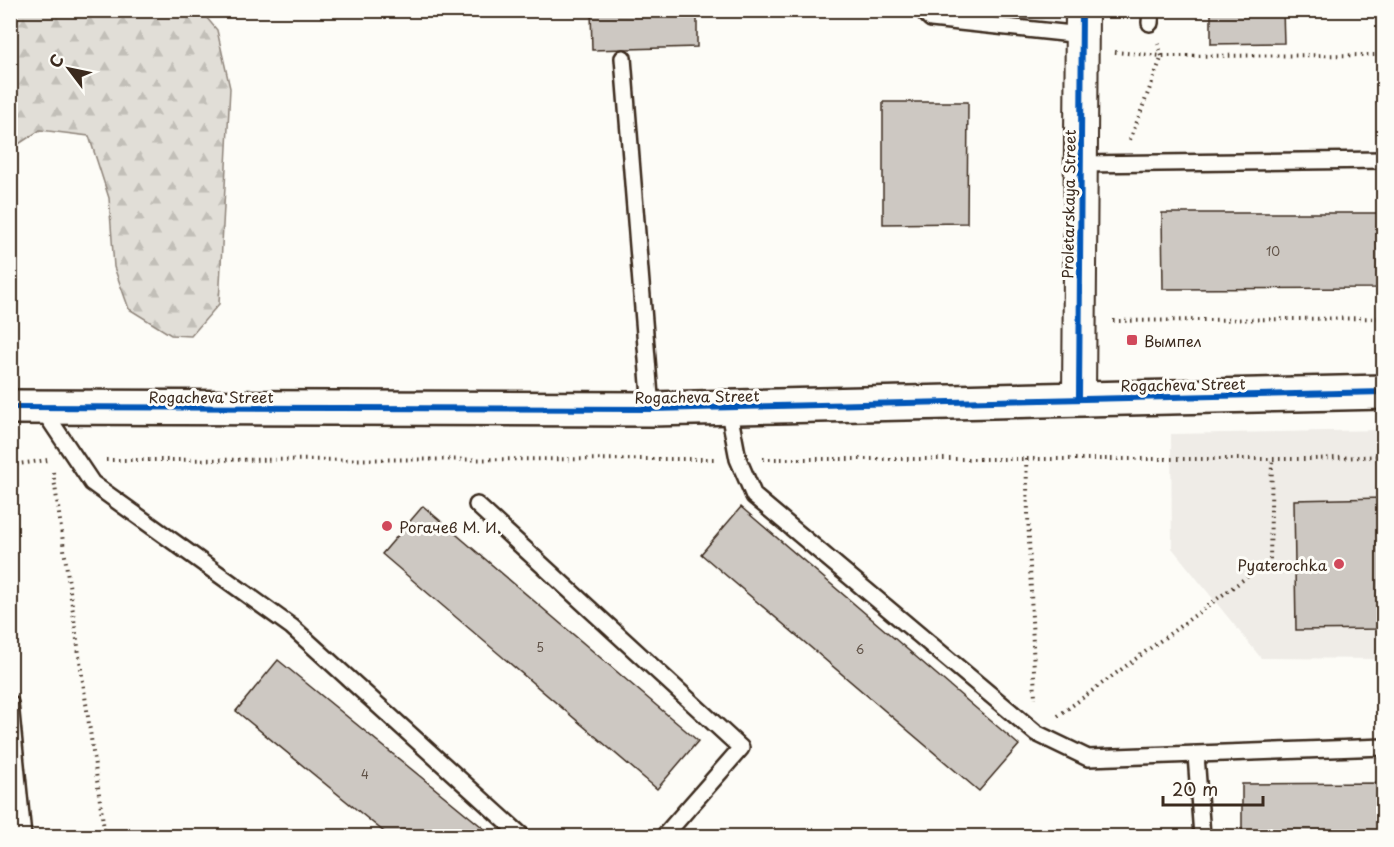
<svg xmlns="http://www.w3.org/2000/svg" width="1394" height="847" viewBox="0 0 1394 847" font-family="'Playpen Sans',sans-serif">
<defs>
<pattern id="forest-firs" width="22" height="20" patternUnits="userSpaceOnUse" patternTransform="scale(1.5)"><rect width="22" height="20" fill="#e1ded7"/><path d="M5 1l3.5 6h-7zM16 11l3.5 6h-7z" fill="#c2bfb8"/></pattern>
</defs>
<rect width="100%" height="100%" fill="#fdfcf7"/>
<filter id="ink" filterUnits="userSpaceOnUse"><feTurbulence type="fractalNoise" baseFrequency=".0167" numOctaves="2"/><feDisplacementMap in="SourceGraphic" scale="12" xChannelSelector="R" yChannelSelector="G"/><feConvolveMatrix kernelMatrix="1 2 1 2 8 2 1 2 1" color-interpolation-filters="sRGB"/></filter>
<g filter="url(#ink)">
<path fill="#efece7" d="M1383,430V659L1261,658L1172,548L1171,434Z"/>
<path fill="url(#forest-firs)" stroke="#8e847a" stroke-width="1.5" d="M11,10L201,11L217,30L230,88L219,304L191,336L171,335L129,309L114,267L109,198L89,136L40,130L11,149Z"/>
<g fill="#cdc8c2" stroke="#3b2a1e" stroke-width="1.5">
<path d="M591,10H697V47L592,50Z"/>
<path d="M1211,10H1283L1284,43L1211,44Z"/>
<path d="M883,102H968L967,223L883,224Z"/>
<path d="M1162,213H1384V288L1163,289Z"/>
<path d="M1384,498V629L1296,630L1294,500Z"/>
<path d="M423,506L698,741L657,789L382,554Z"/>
<path d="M741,507L1019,745L979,791L701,554Z"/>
<path d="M278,660L493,836H389L236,711Z"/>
<path d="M1384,783V836H1242V784Z"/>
</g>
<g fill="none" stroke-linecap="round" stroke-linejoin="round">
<g stroke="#3b2a1e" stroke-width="20">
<g id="lane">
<path d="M922,10L931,19L1082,35"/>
<path d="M1150,23L1151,10"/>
<path d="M623,58L651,409"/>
<path d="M1081,164L1384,160"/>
<path d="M41,407L92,483L292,627L522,836"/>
<path d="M728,407L738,459L754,496L1036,733L1088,758L1384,747"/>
<path d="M477,505L741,748L664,836"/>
<path d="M10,703L23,836"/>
<path d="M1196,755L1202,836"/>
</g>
</g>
<g stroke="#3b2a1e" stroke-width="36">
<path id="street" d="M1079,397L1082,10"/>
</g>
<g stroke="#3b2a1e" stroke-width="38">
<path id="secondary" d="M10,407L651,409L1384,392"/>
</g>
<g stroke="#3b2a1e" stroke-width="4" stroke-dasharray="1.5 4.5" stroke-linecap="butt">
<path d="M1115,52L1162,56L1384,55"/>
<path d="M1130,140L1162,56L1158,44"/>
<path d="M1113,321L1384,318"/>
<path d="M763,459H1313L1384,456"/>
<path d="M1026,459L1035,699"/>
<path d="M106,460L714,459"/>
<path d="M10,465L48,460"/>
<path d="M53,472L105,836"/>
<path d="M1058,716L1270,560L1272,459"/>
</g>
<use href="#lane" stroke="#fdfcf7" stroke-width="15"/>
<use href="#street" stroke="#fdfcf7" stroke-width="32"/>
<use href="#secondary" stroke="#fdfcf7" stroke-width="33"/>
<g stroke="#fdfcf7" stroke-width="10">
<g id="cycleway">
<path d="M1079,397L1082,10"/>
<path d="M10,407L651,409L1384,392"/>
</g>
</g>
<use href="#cycleway" stroke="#0057b8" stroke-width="6"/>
</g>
</g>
<g fill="#d1495b" stroke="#fdfcf7" stroke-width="2">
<rect x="1126" y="334" width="12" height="12" rx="3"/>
<circle cx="387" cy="526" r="6"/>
<circle cx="1339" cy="564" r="6"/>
</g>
<g text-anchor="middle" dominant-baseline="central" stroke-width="6" stroke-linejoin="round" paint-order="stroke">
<g font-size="12" fill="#605247">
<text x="1273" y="251">10</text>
<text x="540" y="647">5</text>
<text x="860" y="649">6</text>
<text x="365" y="774">4</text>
</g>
<g font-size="15" fill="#3b2a1e" stroke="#fdfcf7">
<text transform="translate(1068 204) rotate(-89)">Proletarskaya Street</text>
<text transform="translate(1183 384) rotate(-1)">Rogacheva Street</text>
<text x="211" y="396">Rogacheva Street</text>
<text transform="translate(697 396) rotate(-1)">Rogacheva Street</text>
</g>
<g font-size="15" fill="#3b2a1e" stroke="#fdfcf7" text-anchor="start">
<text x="1144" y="340">Вымпел</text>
<text x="399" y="526">Рогачев М. И.</text>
<text x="1327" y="564" text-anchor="end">Pyaterochka</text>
</g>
</g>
<rect width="1394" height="847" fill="none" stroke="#fdfcf7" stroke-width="36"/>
<rect x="18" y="18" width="1358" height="811" fill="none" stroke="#3b2a1e" stroke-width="2" filter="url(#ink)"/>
<g transform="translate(69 69) rotate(302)" stroke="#fdfcf7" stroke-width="4.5" paint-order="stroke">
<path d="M0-4.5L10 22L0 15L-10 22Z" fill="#3b2a1e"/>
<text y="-9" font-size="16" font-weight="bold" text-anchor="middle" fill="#3b2a1e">С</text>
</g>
<path d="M1163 796v9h100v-9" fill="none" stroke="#3b2a1e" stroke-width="3"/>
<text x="1172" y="796" font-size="18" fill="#3b2a1e" stroke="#fdfcf7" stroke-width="4.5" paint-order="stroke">20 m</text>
</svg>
